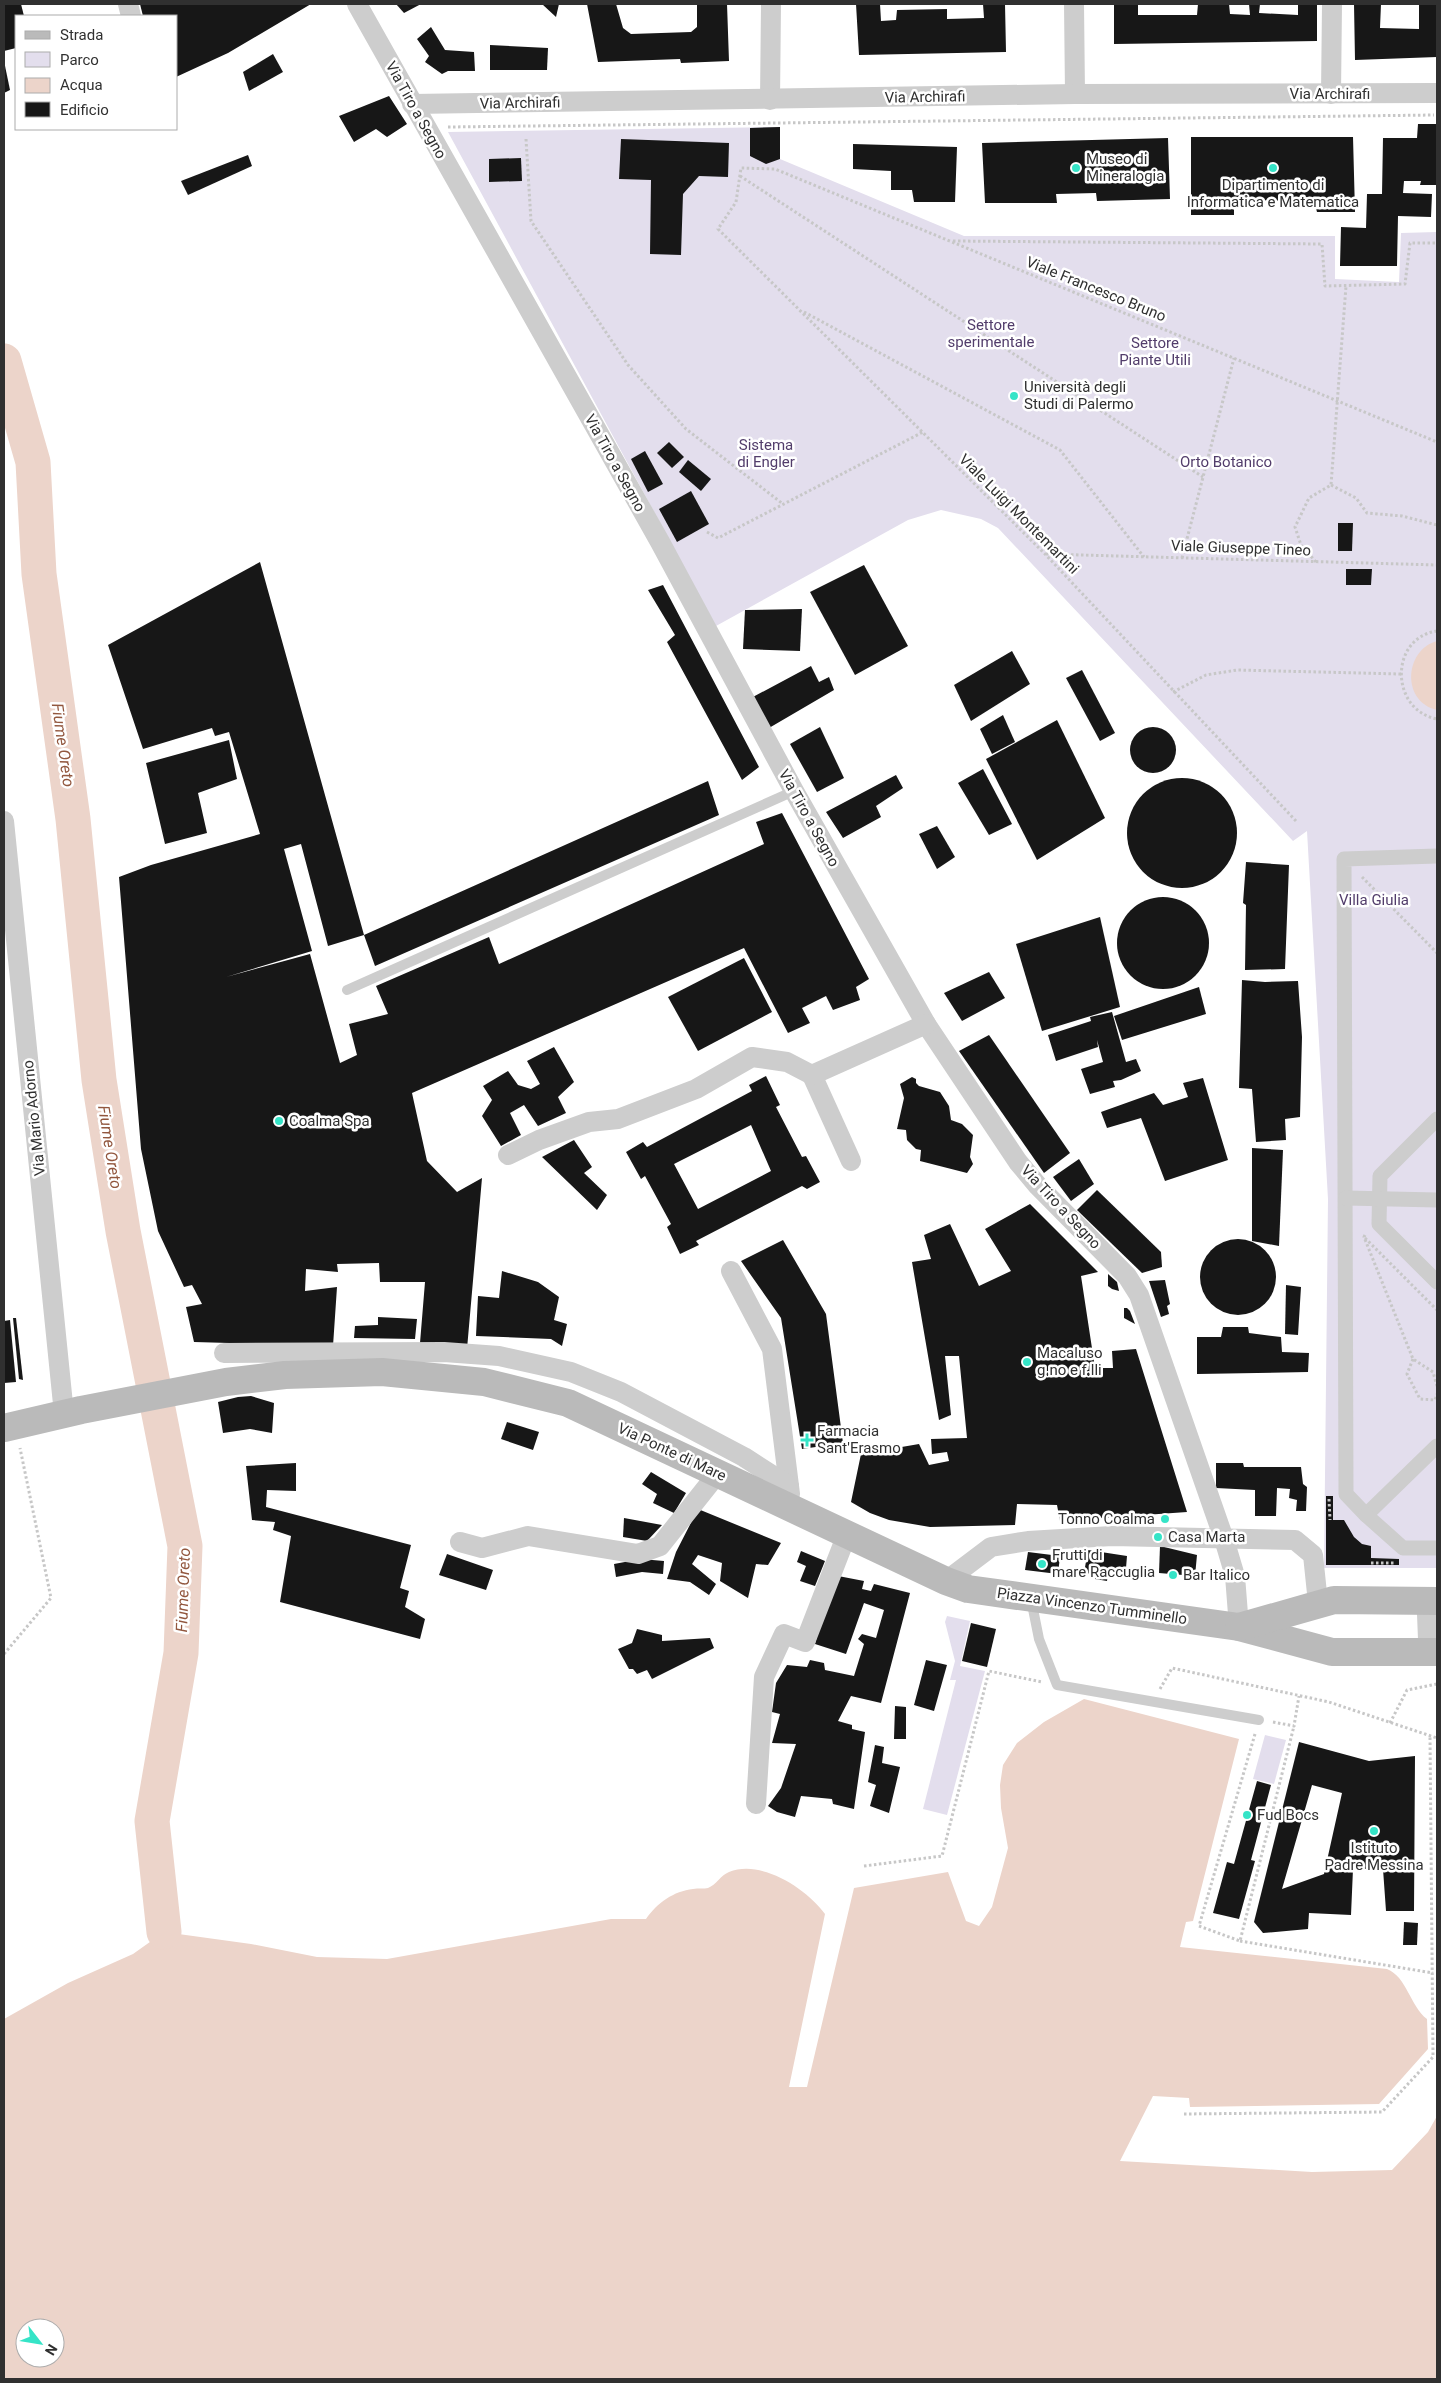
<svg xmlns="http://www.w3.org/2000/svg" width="1441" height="2383" viewBox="0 0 1441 2383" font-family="Roboto,sans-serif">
<rect width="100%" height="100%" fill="#fff"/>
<g fill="#e3deed">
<path d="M780,127V159L964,236H1335V279L1399,282L1401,233L1437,232V1568H1324L1328,1199L1307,831L1293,841L998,528L981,519L941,510L908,520L716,626L448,132Z"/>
<path d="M947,1616L970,1621L960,1666L985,1671L947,1815L923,1809L956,1680H950L955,1661L945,1622Z"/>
<path d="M1265,1735L1286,1740L1274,1784L1253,1779Z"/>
</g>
<g fill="#ecd4ca" fill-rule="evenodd">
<path d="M1437,641V710C1401,702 1404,650 1437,641Z"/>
<path d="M1084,1699L1239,1739L1193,1921L1186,1922L1180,1947L1387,1969C1407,1977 1410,2006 1427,2019L1428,2049L1379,2104L1190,2107L1189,2098L1153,2096L1120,2161L1312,2172L1392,2170L1428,2132L1437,2116V2379H4V2019L68,1983L133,1954L164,1932L251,1944L317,1957L387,1959L611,1919H646C657,1903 674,1891 693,1889C698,1888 704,1889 708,1888C716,1885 721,1875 729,1872C762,1859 807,1889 825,1914L789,2087H807L854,1888L948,1872L966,1921L979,1926L992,1907L1008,1848L1001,1808L1000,1785L1003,1765L1017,1743L1044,1722ZM25,2328H55V2358H25Z"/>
</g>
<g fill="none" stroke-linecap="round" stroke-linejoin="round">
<path stroke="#ecd4ca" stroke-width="35" d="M4,361L33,462L39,574L73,819L99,1080L123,1231L185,1546L181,1653L152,1821L164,1932"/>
</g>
<g fill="#171717" fill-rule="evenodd">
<path d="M4,4H21L24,16H16V48L4,51Z"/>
<path d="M140,4H311L228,53L176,77V16H143Z"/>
<path d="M396,4H421L404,13Z"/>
<path d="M542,4H559L556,17Z"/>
<path d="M587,4H616L623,28L631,34L691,32L697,27V4H727L729,61L681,63L680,59L598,62Z"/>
<path d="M856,4H880L881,21L896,20L897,10L947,9V19L984,18L983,4H1005L1006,52L859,55Z"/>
<path d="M1114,4H1138V15H1197L1198,4H1229L1230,14L1250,15L1249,4H1260L1259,13L1298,15V4H1317V41L1114,44Z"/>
<path d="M1354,4H1381L1380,28L1419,29V4H1437V57L1355,60Z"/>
<path d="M431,27L445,50L474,52L475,71H448L442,74L425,62L429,56L417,39Z"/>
<path d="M490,45L548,48L547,70H490Z"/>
<path d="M273,54L283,72L249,91L243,72Z"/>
<path d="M4,61L10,90L4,93Z"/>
<path d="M389,96L407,124L387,137L376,129L354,142L339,116Z"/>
<path d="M1418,124H1437V185H1420L1421,181H1404L1403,193L1432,194L1431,217L1398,216L1397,266H1340L1341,227L1366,228L1367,194H1382L1383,138H1417Z"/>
<path d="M780,127V159L766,164L750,156V128Z"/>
<path d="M1191,137H1353L1355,212H1317L1314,201L1234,200V215H1191Z"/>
<path d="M1168,138L1170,199L1097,201L1096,193L1056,194L1057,203H985L982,143Z"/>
<path d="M621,139L729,143L728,177L699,176L683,194L681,255L650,254L651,180L619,179Z"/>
<path d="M853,144L957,147L955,202H914L912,190H891V171L853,169Z"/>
<path d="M248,155L252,166L188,195L181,181Z"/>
<path d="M521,158L522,181L489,182V159Z"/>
<path d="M669,442L684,457L672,468L657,453Z"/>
<path d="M645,451L663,484L648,492L631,459Z"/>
<path d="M688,460L711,479L701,491L679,472Z"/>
<path d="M691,491L709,524L677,542L659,509Z"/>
<path d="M1338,523H1353L1352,551H1338Z"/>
<path d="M260,562L364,935L708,781L719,815L375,966L364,935L328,946L301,844L284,849L312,951L226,977L310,954L340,1063L357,1055L349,1024L388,1014L376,986L489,937L499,964L764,844L756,822L782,813L869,979L856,987L860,1000L833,1010L826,996L802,1008L810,1023L788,1033L744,948L412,1093L427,1161L457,1192L482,1178L467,1349L420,1343L425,1282H380L379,1263L337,1264L338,1272L306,1269L305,1291L337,1287L333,1346L194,1342L186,1307L202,1304L192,1285L184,1287L158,1231L141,1149L119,877L151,865L260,834L229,732L215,736L212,728L143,749L108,645Z"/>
<path d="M864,565L908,646L855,675L810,592Z"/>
<path d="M1346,569H1372L1371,585H1346Z"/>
<path d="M663,585L759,767L742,780L667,642L675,635L648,590Z"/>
<path d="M802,609L800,651L743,649L745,610Z"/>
<path d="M1012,651L1030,684L971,721L954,685Z"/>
<path d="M811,666L819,682L829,677L834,690L769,728L751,698Z"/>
<path d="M1082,670L1115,733L1100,741L1066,678Z"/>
<path d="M1003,715L1015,742L992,754L980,729Z"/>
<path d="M1057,720L1105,818L1037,860L986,759Z"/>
<path d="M820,727L844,778L817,792L790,744Z"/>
<circle cx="1153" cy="750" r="23"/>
<path d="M229,740L237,779L198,793L207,833L165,844L146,763Z"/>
<path d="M983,769L1012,824L989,835L958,783Z"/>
<path d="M896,775L903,788L876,806L881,817L843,838L826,812Z"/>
<circle cx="1182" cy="833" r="55"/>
<path d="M937,826L955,857L937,869L919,834Z"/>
<path d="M1246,862L1289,865L1285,969L1245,970L1246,905L1243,903Z"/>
<circle cx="1163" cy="943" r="46"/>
<path d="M1100,917L1120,1007L1042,1031L1016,944Z"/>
<path d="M744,958L772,1012L698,1051L668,997Z"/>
<path d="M989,972L1005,998L962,1021L944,993Z"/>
<path d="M1242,980L1265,982L1298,981L1302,1037L1300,1117L1285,1119L1286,1140L1256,1142L1252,1089L1239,1088Z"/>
<path d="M1199,987L1206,1014L1122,1040L1114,1016Z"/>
<path d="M1112,1012L1126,1062L1136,1059L1141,1071L1121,1080L1113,1081L1115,1087L1090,1094L1081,1069L1103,1062L1097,1040L1098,1047L1056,1061L1048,1035L1091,1021L1090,1017Z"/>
<path d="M989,1035L1070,1153L1044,1173L959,1051Z"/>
<path d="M554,1047L574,1082L558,1097L566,1113L538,1126L524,1105L510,1113L521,1135L501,1146L482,1116L492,1100L483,1086L508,1071L518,1085L531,1089L540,1084L527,1061Z"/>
<path d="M766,1076L780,1105L776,1107L802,1157L806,1156L820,1182L807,1189L802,1186L696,1241L699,1245L680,1254L667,1227L671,1224L645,1176L641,1179L626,1152L643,1142L647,1147L752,1091L749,1085ZM751,1125L771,1171L698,1209L674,1164Z"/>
<path d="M912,1077L916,1079V1083L919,1086L940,1092L949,1106L951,1120L962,1124L973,1135L970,1157L973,1164L967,1173L920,1161L921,1150L916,1149L907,1140L906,1130L897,1129L904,1098L900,1084Z"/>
<path d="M1203,1078L1228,1160L1165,1181L1141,1118L1107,1128L1101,1112L1154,1093L1163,1105L1188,1097L1183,1083Z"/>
<path d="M574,1140L592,1167L584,1173L607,1195L597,1210L542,1157Z"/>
<path d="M1252,1148L1283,1150L1279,1246L1252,1241Z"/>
<path d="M1079,1159L1094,1184L1071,1201L1053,1177Z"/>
<path d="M1097,1190L1161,1252L1162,1267L1142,1273L1077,1210Z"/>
<path d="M1030,1204L1098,1272L1081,1276L1095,1368H1113L1112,1351L1136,1349L1187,1512L1060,1521L1057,1505L1017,1504L1015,1525L930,1527L889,1520L870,1513L851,1502L861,1454L919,1444L929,1465L949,1461L947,1452L932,1454L931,1439L967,1438L959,1356H945L951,1415L939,1420L912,1262L931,1259L924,1235L950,1224L979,1286L1011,1271L985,1229Z"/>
<circle cx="1238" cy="1277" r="38"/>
<path d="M783,1240L826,1314L843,1443L802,1449L781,1318L741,1261Z"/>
<path d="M502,1271L538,1282L559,1297L554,1320L567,1324L562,1346L551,1339L476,1336L478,1296L499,1298Z"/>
<path d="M1108,1274L1117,1282L1119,1291L1112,1289L1108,1286Z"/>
<path d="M1165,1280L1170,1304L1167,1306L1169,1314L1161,1317L1149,1281Z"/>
<path d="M1286,1285L1301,1287L1298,1335L1285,1334Z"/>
<path d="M1124,1308H1127L1130,1311L1135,1324L1124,1318Z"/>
<path d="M378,1317L417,1319L415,1339L354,1338L355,1326L378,1325Z"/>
<path d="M13,1318H16L23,1380L19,1379Z"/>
<path d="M10,1320L16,1382L4,1383V1321Z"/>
<path d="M1223,1327H1248L1249,1333L1281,1337L1282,1352L1309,1353L1308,1372L1197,1374V1337H1221Z"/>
<path d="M251,1396L274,1403L272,1433L250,1429L223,1433L218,1402L238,1397Z"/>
<path d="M507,1422L539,1432L533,1450L501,1439Z"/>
<path d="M296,1463V1491L267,1490L266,1507L411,1545L400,1588L409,1591L405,1607L425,1619L420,1639L280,1602L291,1536L273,1530L275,1522L252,1520L246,1466Z"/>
<path d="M1216,1463H1243L1244,1467H1301L1303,1484L1307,1487L1306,1511H1296L1297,1500L1289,1498L1290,1489L1277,1488L1276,1516H1255V1490L1216,1488Z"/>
<path d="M651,1472L686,1493L674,1513L653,1503L657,1494L642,1484Z"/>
<path d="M1326,1496H1333V1520H1344L1354,1537L1362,1544L1371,1546V1558L1399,1559V1565H1326Z"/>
<path d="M698,1509L781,1543L768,1565L756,1564L748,1598L720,1581L722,1563L698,1555L692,1564L716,1584L709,1595L690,1582L667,1579L676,1552Z"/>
<path d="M624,1518L662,1525L647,1541L623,1537Z"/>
<path d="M1160,1546L1197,1555L1195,1576L1159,1573Z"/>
<path d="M1088,1550L1127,1556L1126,1568L1121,1567L1120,1573L1108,1572L1107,1581L1095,1579L1096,1574L1084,1573Z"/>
<path d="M801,1551L825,1561L815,1586L800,1581L806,1566L797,1562Z"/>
<path d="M1028,1552L1060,1556L1058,1574L1025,1570Z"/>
<path d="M447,1554L493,1570L486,1590L439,1575Z"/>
<path d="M641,1559L664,1561L663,1574L642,1572L616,1577L614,1564Z"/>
<path d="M833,1575L864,1581L862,1589L871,1591L874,1584L910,1593L881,1703L851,1696L838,1721L852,1725V1729L865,1732L854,1809L833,1804L832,1799L801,1796L795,1817L777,1812L768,1806L781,1788L796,1744L772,1743L780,1714L772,1712L776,1683L787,1665L807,1667L810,1660L824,1663L825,1670L854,1676L864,1644L858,1639L862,1634L876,1638L884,1610L864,1603L846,1654L815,1644Z"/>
<path d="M971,1623L996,1629L987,1667L962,1661Z"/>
<path d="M637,1629L662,1635V1641L710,1638L714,1648L652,1679L647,1670L637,1674L633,1669H629L618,1649L632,1643Z"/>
<path d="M926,1660L947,1665L934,1711L914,1705Z"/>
<path d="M895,1706L906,1707V1739H894Z"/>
<path d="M1299,1742L1369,1761L1415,1756L1414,1911H1386L1383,1869H1353L1351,1915L1309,1913L1308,1929L1263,1933L1254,1922ZM1312,1785L1342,1793L1324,1874L1282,1889Z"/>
<path d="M875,1745L884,1747L882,1763L900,1767L889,1813L870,1806L876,1785L868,1782Z"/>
<path d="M1257,1781L1271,1785L1251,1860L1255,1861L1239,1919L1213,1913L1227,1862L1234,1864Z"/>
<path d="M1404,1922L1418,1923L1417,1945H1403Z"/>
</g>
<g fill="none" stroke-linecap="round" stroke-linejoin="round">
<g stroke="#c7c7c7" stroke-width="3" stroke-dasharray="2.5 2.5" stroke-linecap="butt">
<path d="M448,127L1434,115"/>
<path d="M526,139L531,221L628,365L686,429L783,504"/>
<path d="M740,176L1203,477"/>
<path d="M953,241L1322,244L1325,286L1405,284L1410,243H1437"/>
<path d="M804,312L1060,450L1144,557"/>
<path d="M1331,485L1356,498L1367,513L1402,516L1437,525"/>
<path d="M707,532L718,538L923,432"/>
<path d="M1046,554L1437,565"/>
<path d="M1182,558L1234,358"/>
<path d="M1316,562L1301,545L1295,527L1309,498L1331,485L1346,286"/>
<path d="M1437,631C1389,638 1390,710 1437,719"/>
<path d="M1173,692L1206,675L1237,670L1401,674"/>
<path d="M1296,821L1045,554L718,229L736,202L741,168L775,169L1437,442"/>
<path d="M1362,877L1437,953"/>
<path d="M1365,1235L1364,1237L1413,1359L1433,1372L1437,1386"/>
<path d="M1365,1238L1437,1310"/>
<path d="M1413,1359L1407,1374L1420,1399L1435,1400L1437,1394"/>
<path d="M1329,1499L1330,1520"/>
<path d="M1371,1563H1395"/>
<path d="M4,1654L51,1598L20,1448"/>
<path d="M1160,1689L1172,1668L1329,1702L1437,1738"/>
<path d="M1273,1722L1294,1726L1299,1696"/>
<path d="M1390,1723L1407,1690L1437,1684"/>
<path d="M1255,1734L1199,1926L1240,1941L1294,1726"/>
<path d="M864,1866L942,1856L989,1671L1042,1682"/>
<path d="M1240,1941L1433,1973"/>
<path d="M1184,2114L1382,2112L1433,2057L1430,1737"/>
</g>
<g stroke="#cdcdcd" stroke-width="10">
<path d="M347,990L794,791"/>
<path d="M1031,1599L1039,1639L1057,1685L1259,1720"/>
</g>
<g stroke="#cdcdcd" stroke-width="15">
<path d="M1437,856L1344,859L1346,1494L1366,1515L1437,1446"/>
<path d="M1437,1119L1380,1176L1379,1224L1437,1282"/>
<path d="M1346,1198L1437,1200"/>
<path d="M1366,1515L1403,1548H1437"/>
</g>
<g stroke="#cdcdcd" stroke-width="20">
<path d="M128,4L131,16"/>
<path d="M357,4L660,542L794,791L926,1024L1018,1162L1038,1186L1127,1276L1139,1295L1224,1539L1235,1576L1239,1627"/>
<path d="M1074,4L1075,94"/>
<path d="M1331,94L1332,4"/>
<path d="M770,100L771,4"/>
<path d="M412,104L1075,94L1437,93"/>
<path d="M4,821L64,1414"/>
<path d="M812,1075L851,1161"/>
<path d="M508,1155L539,1140L589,1122L618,1119L696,1089L752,1057L787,1062L812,1075L926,1024"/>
<path d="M731,1271L772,1349L790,1494"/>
<path d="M224,1353L444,1352L499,1356L571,1372L621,1392L744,1457L789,1486"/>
<path d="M460,1542L482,1548L528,1536L638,1554L660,1546L718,1473"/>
<path d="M946,1581L991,1547L1028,1541L1112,1536L1295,1540L1313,1555L1318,1603"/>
<path d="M756,1804L764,1677L784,1634L805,1642L847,1534"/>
</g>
<path stroke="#cdcdcd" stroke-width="25" d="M1429,1601L1431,1652"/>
<g stroke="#bababa" stroke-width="28">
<path d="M4,1428L81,1410L226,1382L285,1375L382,1372L484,1382L568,1403L946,1581L968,1589L1239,1627L1332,1652H1437"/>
<path d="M1239,1627L1334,1600L1437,1601"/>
</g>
</g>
<g fill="#35e4c7" stroke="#fff" stroke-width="2">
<circle cx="1076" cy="168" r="5"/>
<circle cx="1273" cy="168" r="5"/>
<circle cx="1014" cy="396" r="5"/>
<circle cx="279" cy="1121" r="5"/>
<circle cx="1027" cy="1362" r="5"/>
<path d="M804.5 1432.5h5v5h5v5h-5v5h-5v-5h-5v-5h5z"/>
<circle cx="1165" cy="1519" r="5"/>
<circle cx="1158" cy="1537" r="5"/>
<circle cx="1042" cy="1564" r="5"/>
<circle cx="1173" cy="1575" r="5"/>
<circle cx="1247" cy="1815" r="5"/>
<circle cx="1374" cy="1831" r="5"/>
</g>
<g text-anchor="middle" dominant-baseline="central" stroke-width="5" stroke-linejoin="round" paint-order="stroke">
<g font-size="15" fill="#303030" stroke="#fff">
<text x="1330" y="94">Via Archirafi</text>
<text transform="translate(925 97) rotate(-1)">Via Archirafi</text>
<text transform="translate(520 103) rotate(-1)">Via Archirafi</text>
<text transform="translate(416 110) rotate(61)">Via Tiro a Segno</text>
<text transform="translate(1096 289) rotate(22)">Viale Francesco Bruno</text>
<text transform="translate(615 463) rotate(61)">Via Tiro a Segno</text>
<text transform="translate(1019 514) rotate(45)">Viale Luigi Montemartini</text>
<text transform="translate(1241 548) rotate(2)">Viale Giuseppe Tineo</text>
<text transform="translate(809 818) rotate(61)">Via Tiro a Segno</text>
<text transform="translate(34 1118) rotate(-96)">Via Mario Adorno</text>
<text transform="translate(1061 1207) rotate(47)">Via Tiro a Segno</text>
<text transform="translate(672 1452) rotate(25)">Via Ponte di Mare</text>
<text transform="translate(1092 1606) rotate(8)">Piazza Vincenzo Tumminello</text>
</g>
<g font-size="15" fill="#303030" stroke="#fff" text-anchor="start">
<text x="1086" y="159">Museo di<tspan x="1086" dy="17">Mineralogia</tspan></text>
<text x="1273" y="185" text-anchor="middle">Dipartimento di<tspan x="1273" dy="17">Informatica e Matematica</tspan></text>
<text x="1024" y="387">Università degli<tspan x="1024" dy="17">Studi di Palermo</tspan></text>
<text x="289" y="1121">Coalma Spa</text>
<text x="1037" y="1353">Macaluso<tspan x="1037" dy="17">g.no e f.lli</tspan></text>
<text x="817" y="1431">Farmacia<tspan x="817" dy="17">Sant'Erasmo</tspan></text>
<text x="1155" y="1519" text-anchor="end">Tonno Coalma</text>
<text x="1168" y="1537">Casa Marta</text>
<text x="1052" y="1555">Frutti di<tspan x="1052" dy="17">mare Raccuglia</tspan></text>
<text x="1183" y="1575">Bar Italico</text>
<text x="1257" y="1815">Fud Bocs</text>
<text x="1374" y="1848" text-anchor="middle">Istituto<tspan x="1374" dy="17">Padre Messina</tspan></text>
</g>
<g font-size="15" fill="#523d6b" stroke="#fff">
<text x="991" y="325">Settore<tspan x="991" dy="17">sperimentale</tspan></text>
<text x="1155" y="343">Settore<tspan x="1155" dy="17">Piante Utili</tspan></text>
<text x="766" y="445">Sistema<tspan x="766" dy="17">di Engler</tspan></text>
<text x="1226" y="462">Orto Botanico</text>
<text x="1374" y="900">Villa Giulia</text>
</g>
<g font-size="16" font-style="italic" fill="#92573e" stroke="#fff">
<text transform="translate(63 745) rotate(82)">Fiume Oreto</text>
<text transform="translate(110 1147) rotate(81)">Fiume Oreto</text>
<text transform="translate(183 1590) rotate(-88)">Fiume Oreto</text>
</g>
</g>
<rect width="1441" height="2383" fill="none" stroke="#303030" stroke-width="10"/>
<rect x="15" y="15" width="162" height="115" fill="#ffffff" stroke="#acacac"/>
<rect x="25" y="31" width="25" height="8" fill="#bababa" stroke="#acacac"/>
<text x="60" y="40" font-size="15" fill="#303030">Strada</text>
<rect x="25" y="52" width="25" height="15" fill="#e3deed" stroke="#acacac"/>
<text x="60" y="65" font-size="15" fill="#303030">Parco</text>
<rect x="25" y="78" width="25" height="15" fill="#ecd4ca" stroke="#acacac"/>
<text x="60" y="90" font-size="15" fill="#303030">Acqua</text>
<rect x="25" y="102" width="25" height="15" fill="#171717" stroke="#acacac"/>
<text x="60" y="115" font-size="15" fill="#303030">Edificio</text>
<g transform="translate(40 2343) rotate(121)"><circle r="24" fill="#ffffff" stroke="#acacac"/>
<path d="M0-4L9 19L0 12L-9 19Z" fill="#35e4c7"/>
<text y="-8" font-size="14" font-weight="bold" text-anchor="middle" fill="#303030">N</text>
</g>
</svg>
